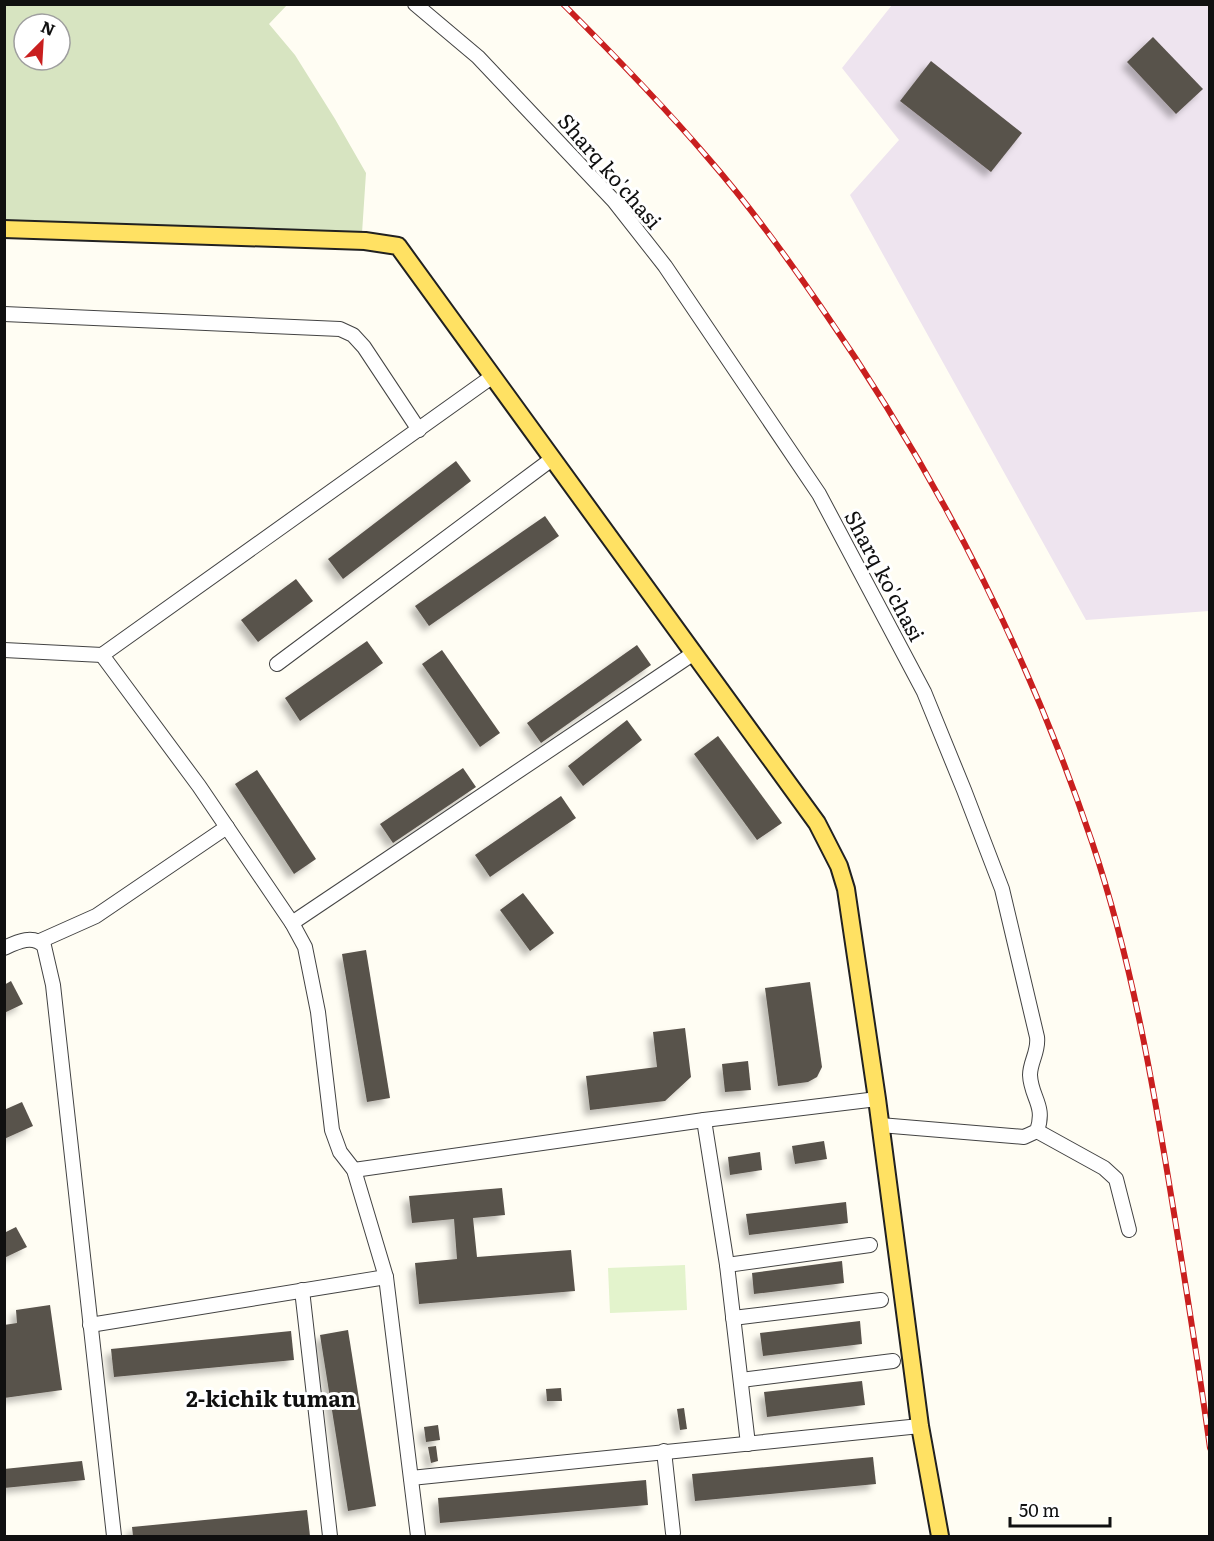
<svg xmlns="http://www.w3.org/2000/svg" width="1214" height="1541" font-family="Literata,serif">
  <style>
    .industrial { fill: #eee4ef }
    .cemetery { fill: #d7e4c1; fill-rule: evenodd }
    .pitch { fill: #e3f3cc }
    .building { fill: #59524b; filter: url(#shadow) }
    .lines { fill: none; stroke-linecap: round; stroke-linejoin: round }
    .minor-casing { stroke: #434343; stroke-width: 16 }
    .major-casing { stroke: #212121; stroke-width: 20 }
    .minor { stroke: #fff; stroke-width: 14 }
    .major { stroke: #ffe163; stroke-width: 16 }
    .rail-casing { stroke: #c91f1f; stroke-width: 6 }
    .rail { stroke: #fff; stroke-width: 4; stroke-dasharray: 11; stroke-linecap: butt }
    .labels { text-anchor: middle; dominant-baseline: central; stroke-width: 6; stroke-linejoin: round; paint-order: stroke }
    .street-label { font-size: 21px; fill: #101010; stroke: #fff }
    .neighbourhood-label { font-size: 22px; font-weight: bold; fill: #101010; stroke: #fff }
  </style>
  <defs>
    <filter id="shadow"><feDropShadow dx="-5.5" dy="5.5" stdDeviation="3" flood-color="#0004"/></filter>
  </defs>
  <rect width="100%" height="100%" fill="#fffdf3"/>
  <!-- industrial -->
  <path class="industrial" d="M892,5H1209V611L1086,620L850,195L899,140L842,68Z"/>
  <!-- cemetery -->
  <path class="cemetery" d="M5,5H287L269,24L295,55L335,119L366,173L362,233L5,223ZM24,24H60V60H24Z"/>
  <!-- pitch -->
  <path class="pitch" d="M685,1265L687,1310L610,1313L608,1268Z"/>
  <!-- building -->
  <g class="building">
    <path d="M1153,37L1203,89L1176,114L1127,62Z"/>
    <path d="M931,61L1022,133L991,172L900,101Z"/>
    <path d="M456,461L471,481L343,579L328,559Z"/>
    <path d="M545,516L559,536L429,626L415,606Z"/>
    <path d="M296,579L313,601L258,642L241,620Z"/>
    <path d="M367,641L383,663L300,721L285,698Z"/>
    <path d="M637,645L651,665L541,743L527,723Z"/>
    <path d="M442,650L500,733L480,747L422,664Z"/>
    <path d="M627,720L642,740L583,786L568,766Z"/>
    <path d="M718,736L782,823L757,840L694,754Z"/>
    <path d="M463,768L476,787L393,843L380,824Z"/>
    <path d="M257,770L316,859L294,874L235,784Z"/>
    <path d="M561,796L576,818L490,877L475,855Z"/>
    <path d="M523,893L554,933L530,951L500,910Z"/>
    <path d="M366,950L390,1098L367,1102L342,954Z"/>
    <path d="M11,981L23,1004L4,1013V985Z"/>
    <path d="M810,982L822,1067L817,1077L808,1082L778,1086L765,988Z"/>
    <path d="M685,1028L691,1077L665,1101L590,1110L586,1076L657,1067L653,1032Z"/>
    <path d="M748,1061L751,1090L725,1092L722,1064Z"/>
    <path d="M22,1102L33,1126L4,1139V1110Z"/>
    <path d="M824,1141L827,1159L795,1164L792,1146Z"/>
    <path d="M760,1152L762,1170L730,1175L728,1157Z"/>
    <path d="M502,1188L505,1215L473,1218L477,1257L571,1250L575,1291L419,1304L415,1263L457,1259L454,1219L412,1223L409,1196Z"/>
    <path d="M846,1202L848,1223L749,1235L746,1214Z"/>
    <path d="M16,1227L27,1247L4,1258V1233Z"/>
    <path d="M842,1261L844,1283L754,1294L752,1273Z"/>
    <path d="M50,1305L62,1390L4,1398V1325L17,1323L16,1310Z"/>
    <path d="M860,1321L862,1344L763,1356L760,1333Z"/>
    <path d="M348,1330L376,1506L348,1511L320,1335Z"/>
    <path d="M291,1331L294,1360L114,1377L111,1349Z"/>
    <path d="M862,1381L865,1405L767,1417L764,1392Z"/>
    <path d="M561,1388L562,1401H547L546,1389Z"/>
    <path d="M684,1408L687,1429L680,1430L677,1409Z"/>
    <path d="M438,1425L440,1440L426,1442L424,1427Z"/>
    <path d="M436,1446L438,1461L431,1463L428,1447Z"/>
    <path d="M873,1457L876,1484L695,1501L692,1474Z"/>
    <path d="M82,1461L85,1480L4,1488V1469Z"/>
    <path d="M646,1480L648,1505L440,1523L438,1498Z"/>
    <path d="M307,1510L310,1536H133L132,1527Z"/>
  </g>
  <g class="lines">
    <defs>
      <g id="minor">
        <path d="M415,4L478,57L614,201L665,266L819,494L924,692L964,790L1002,889L1037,1037C1039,1051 1030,1062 1030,1075C1031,1098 1046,1105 1037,1131L1024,1137L880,1125"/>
        <path d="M4,314L340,329L353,335L364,347L419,430"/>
        <path d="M4,650L102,655L493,376"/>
        <path d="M102,655L199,786L292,923L305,947L318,1012L332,1130L340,1152L354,1170L386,1277L418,1536"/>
        <path d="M277,664L552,459"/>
        <path d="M292,923L694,653"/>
        <path d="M40,941L96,916L227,827"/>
        <path d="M4,948C17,942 33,934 44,946L53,985L114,1536"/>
        <path d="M704,1120L727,1265L748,1444"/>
        <path d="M1037,1131L1104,1168L1116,1179L1129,1230"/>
        <path d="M354,1170L704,1120L877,1099"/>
        <path d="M727,1265L870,1245"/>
        <path d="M302,1290L330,1536"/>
        <path d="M733,1318L881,1300"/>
        <path d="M90,1325L386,1277"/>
        <path d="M741,1380L893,1361"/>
        <path d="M664,1451L673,1533"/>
        <path d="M411,1478L920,1426"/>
      </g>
      <path id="major" d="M4,229L365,241L398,246L817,823L839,866L846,889L877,1099L920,1426L940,1536"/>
    </defs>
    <!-- minor casing -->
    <use href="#minor" class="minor-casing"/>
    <!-- major casing -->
    <use href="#major" class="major-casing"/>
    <!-- minor -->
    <use href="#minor" class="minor"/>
    <!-- major -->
    <use href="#major" class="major"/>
    <defs>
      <path id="rail" d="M563,4C613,54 662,104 708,158C749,205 786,256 821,307C935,471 1028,652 1092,842C1132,961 1153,1084 1173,1207C1186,1287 1199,1368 1210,1448"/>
    </defs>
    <!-- rail casing -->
    <use href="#rail" class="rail-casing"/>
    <!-- rail -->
    <use href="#rail" class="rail"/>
  </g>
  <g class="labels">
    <!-- street labels -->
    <g class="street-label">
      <text transform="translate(611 170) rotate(49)">Sharq ko'chasi</text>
      <text transform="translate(886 575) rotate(62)">Sharq ko'chasi</text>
    </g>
    <!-- neighbourhood labels -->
    <g class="neighbourhood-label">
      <text x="271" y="1397">2-kichik tuman</text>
    </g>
  </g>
  <!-- border -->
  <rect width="1214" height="1541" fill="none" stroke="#101010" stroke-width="12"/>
  <!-- north arrow -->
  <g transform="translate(42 42) rotate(24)"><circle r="28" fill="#ffffff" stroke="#9f9f9f" stroke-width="1.5"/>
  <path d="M0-4.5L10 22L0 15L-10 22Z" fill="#c91f1f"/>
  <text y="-9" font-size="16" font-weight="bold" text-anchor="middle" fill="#101010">N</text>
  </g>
  <!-- scale -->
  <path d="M1010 1517v9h100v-9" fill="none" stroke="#101010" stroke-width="3"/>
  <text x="1019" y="1517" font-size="18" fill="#101010" stroke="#ffffff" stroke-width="4.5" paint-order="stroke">50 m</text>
</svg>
